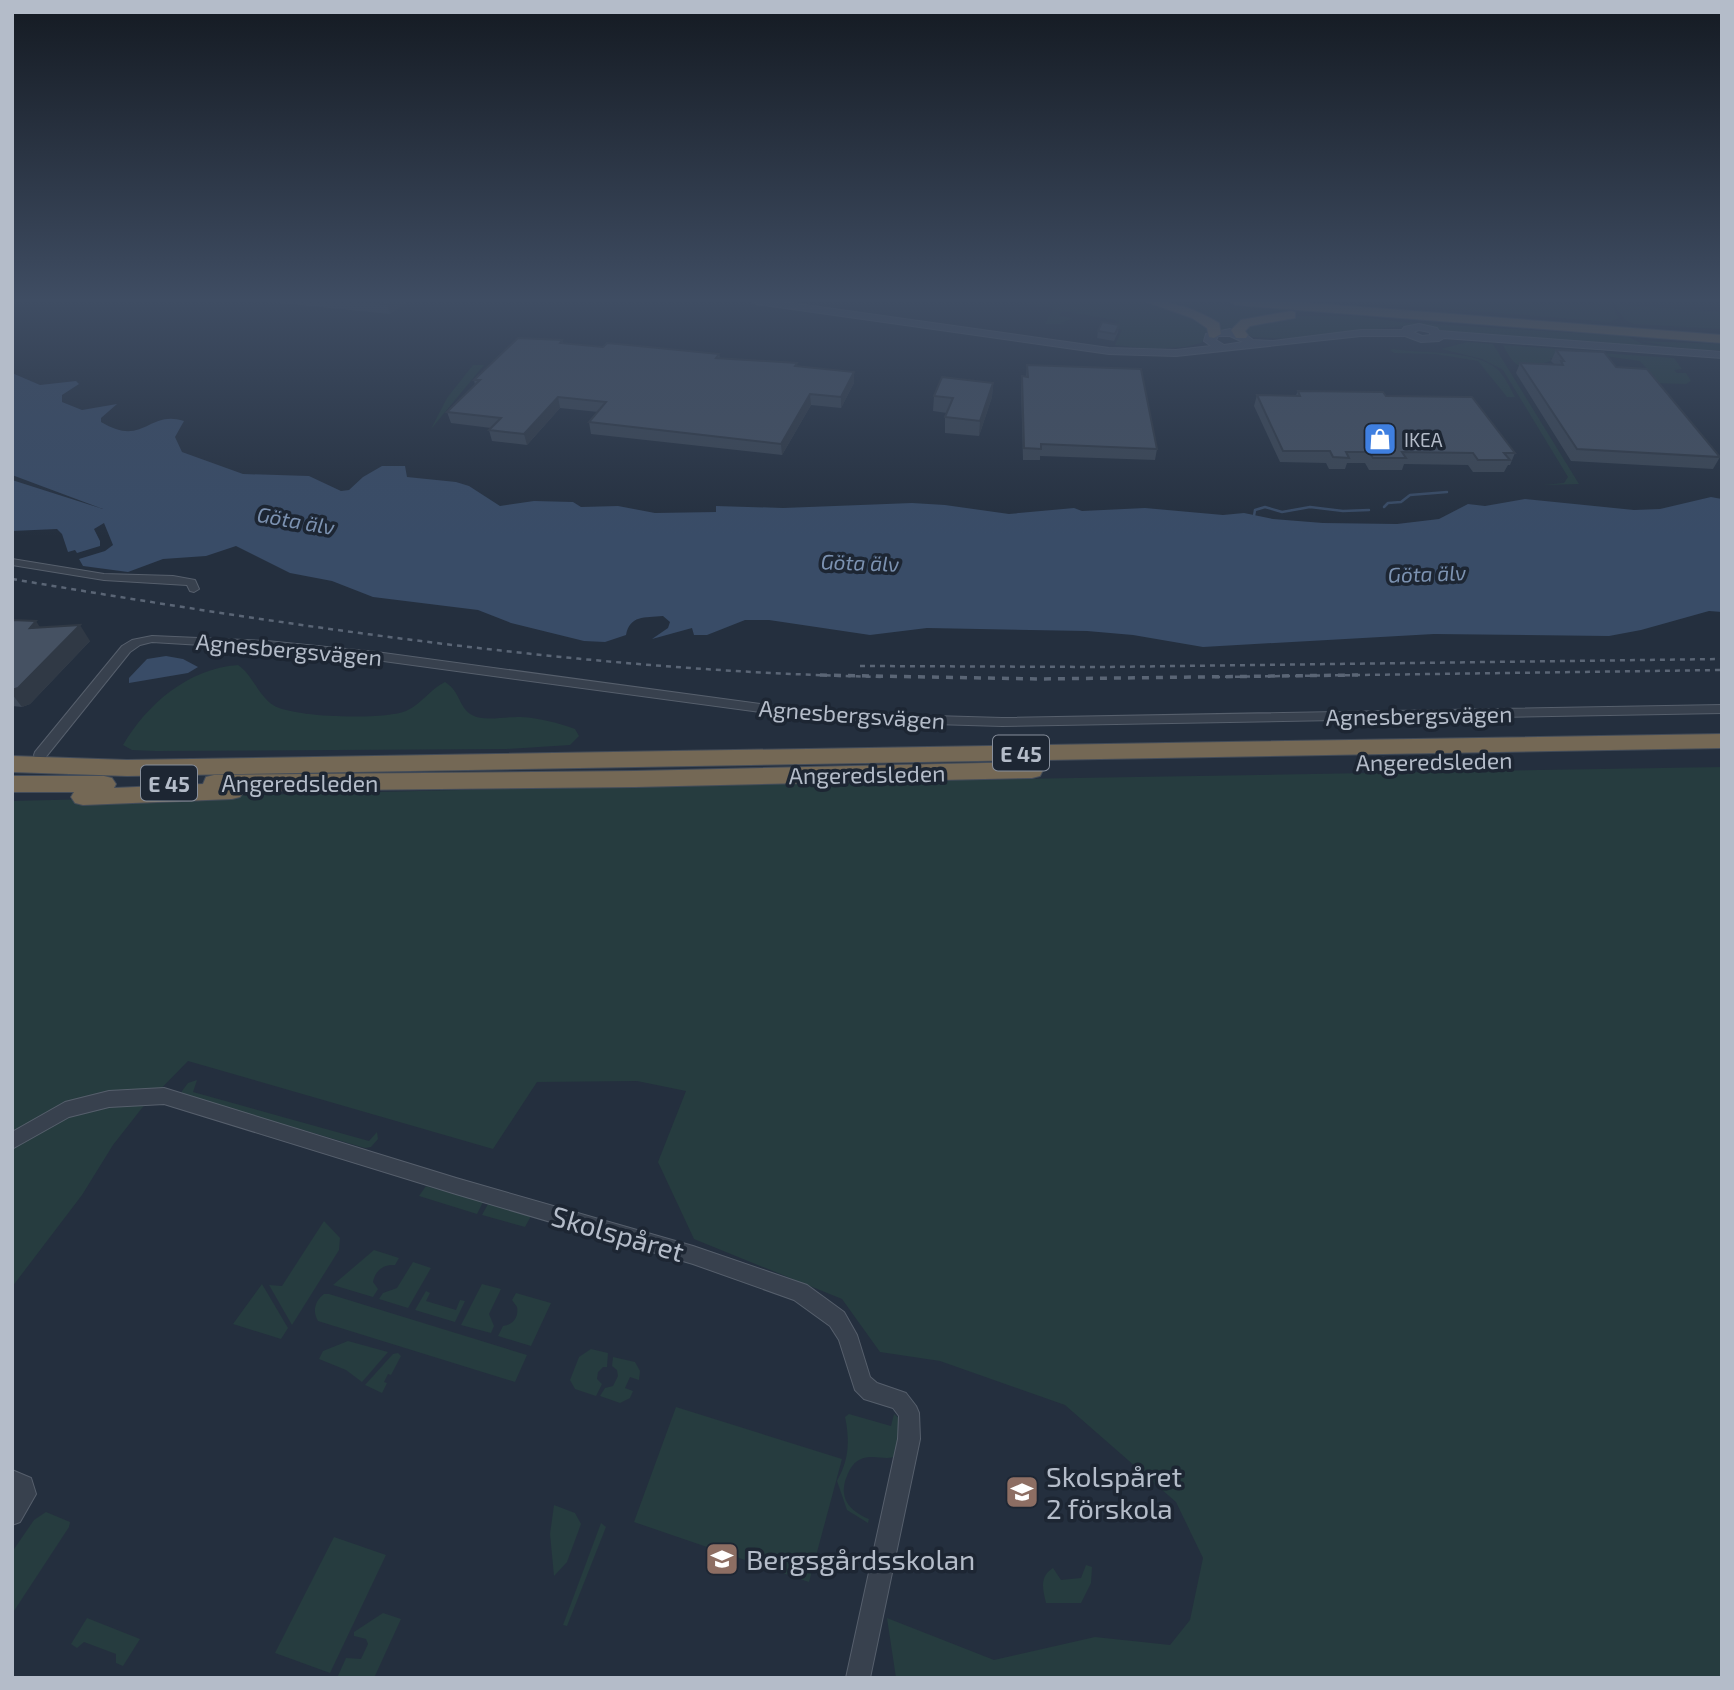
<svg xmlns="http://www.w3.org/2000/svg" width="1734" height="1690" font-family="'Exo 2',sans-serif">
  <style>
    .green { fill: #263c3f }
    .water { fill: #394c67 }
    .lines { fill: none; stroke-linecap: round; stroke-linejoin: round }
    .stream { stroke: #394c67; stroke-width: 2.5 }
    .street-casing { stroke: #565f6c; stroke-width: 2 }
    .secondary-casing { stroke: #565f6c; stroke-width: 2 }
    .highway-casing { stroke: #434c59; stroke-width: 2 }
    .street { fill: #38414e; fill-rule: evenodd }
    .secondary { fill: #465061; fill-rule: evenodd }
    .highway { fill: #746855; fill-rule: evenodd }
    .rail-far1 { stroke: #5a6575; stroke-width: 2.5; stroke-dasharray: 5 5; stroke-linecap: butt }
    .rail { stroke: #5a6575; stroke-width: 3.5; stroke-dasharray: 7 7; stroke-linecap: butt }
    .wall { fill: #3b4654 }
    .shaded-wall { fill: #303945 }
    .building { fill: #455162; stroke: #303945; stroke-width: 2 }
    .labels { text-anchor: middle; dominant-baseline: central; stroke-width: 7; stroke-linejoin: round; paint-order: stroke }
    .far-poi-label { font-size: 19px; fill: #b4bcc9; stroke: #1d2633; text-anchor: start }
    .far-water-label { font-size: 21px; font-style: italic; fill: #7c92b1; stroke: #1d2633 }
    .shield { fill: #1d2633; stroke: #878f9c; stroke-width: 2 }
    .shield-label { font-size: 21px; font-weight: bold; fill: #b4bcc9 }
    .street-label { font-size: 23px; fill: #b4bcc9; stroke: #1d2633 }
    .near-street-label { font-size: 28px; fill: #b4bcc9; stroke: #1d2633 }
    .near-poi-label { font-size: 28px; fill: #b4bcc9; stroke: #1d2633; text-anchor: start }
  </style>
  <rect width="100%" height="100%" fill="#242f3e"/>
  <!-- green -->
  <g class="green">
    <path d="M1023,301H1141L1169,308L1206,325L1209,332L1201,343L1185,347L1150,349L1115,345L1122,330L1098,322L1115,325L1120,321L1062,311L1060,316L1073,318L1061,323L1066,324H1045L1053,308L1031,305Z"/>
    <path d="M1161,301L1311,311C1288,316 1248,310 1230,330H1220Z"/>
    <path d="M1353,301H1531L1534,304L1597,305L1595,301H1609L1619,318L1610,322Z"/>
    <path d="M1612,301H1619L1623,305L1722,312V329L1634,324L1625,320Z"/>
    <path d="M1294,316H1356L1400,322L1626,336L1643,344L1670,346L1683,350L1454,333L1412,325L1290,339L1252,337L1247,335L1243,328Z"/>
    <path d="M1639,341L1722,344V350H1694Z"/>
    <path d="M1467,342L1493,344L1579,484L1543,485L1564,483L1568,477L1503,370L1482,359L1441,349Z"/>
    <path d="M1503,345L1560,349L1572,359L1550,358L1551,361L1544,363L1549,371C1523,369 1515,370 1503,345Z"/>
    <path d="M1393,349C1422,354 1474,349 1497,369C1504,375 1510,388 1515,397H1501H1507L1478,361L1435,354L1394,353L1390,350Z"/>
    <path d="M1571,351L1674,358L1682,369L1674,370L1677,373H1686L1691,381L1686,384L1652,383L1655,378L1640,361Z"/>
    <path d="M473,365H484L431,429L447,398Z"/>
    <path d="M238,665C252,674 258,695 273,705C293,718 385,720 406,711C422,704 430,689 445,682C461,692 458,707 472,715C484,722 507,716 521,717C540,718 558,723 575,729L579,736L570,745L507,749L156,751L132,750L123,745C148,703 188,669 238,665Z"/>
    <path d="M1722,767V1678H896L887,1618L994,1660L1095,1637L1170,1645L1190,1620L1203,1558L1176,1502L1065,1405L940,1361L880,1352L842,1299L694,1239L658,1162L686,1091L637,1081L537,1082L493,1149L188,1061L142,1108L113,1145L82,1195L12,1287V801L661,785Z"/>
    <path d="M197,1080L193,1092L369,1141L377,1132L378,1139L371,1147L365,1148L182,1095V1091L188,1083Z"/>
    <path d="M426,1186L483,1202L477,1214L419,1196Z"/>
    <path d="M488,1204L531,1216L525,1227L482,1215Z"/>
    <path d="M324,1221L340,1238L339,1250L292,1325L269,1285L282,1286Z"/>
    <path d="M374,1250L399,1258L395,1265C383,1264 375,1271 373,1282L378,1289L373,1297L333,1285Z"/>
    <path d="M413,1262L431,1268L408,1308L379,1299L383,1293L397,1288Z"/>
    <path d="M262,1284L288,1328L281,1339L233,1324Z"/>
    <path d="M482,1284L501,1289L489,1314L494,1326L491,1333L461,1325Z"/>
    <path d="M426,1291L430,1293L426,1301L456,1310L460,1300L465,1301L455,1322L415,1310Z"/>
    <path d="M516,1293L551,1303L531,1346L498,1336L503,1326C513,1325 519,1317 517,1307L512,1300Z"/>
    <path d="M329,1294L527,1355L515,1382L318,1321C312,1311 315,1301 324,1294Z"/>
    <path d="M348,1341L388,1352L362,1382L346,1370L319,1359L323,1351Z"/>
    <path d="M591,1349L608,1353L607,1367H603L598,1372L597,1379L602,1384L596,1396L575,1389L570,1380L579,1357Z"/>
    <path d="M398,1353L401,1356L391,1375L388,1374L384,1382L387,1383L382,1393L365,1385L393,1354Z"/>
    <path d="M613,1357L635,1362L640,1371L639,1380L630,1377L625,1388L633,1391L630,1398L620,1403L600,1396L605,1388L613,1386L618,1376L617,1370L612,1366Z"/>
    <path d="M676,1407L842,1459L809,1582L634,1522Z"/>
    <path d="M849,1414L891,1426L894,1414L900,1419L901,1442L894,1457C883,1460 872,1454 861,1459C854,1462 850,1468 847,1476C838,1497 849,1511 869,1519L868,1523L847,1510L837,1481C849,1460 850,1441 845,1417Z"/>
    <path d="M554,1505L575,1513L581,1524L567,1562L554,1576L550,1534Z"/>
    <path d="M46,1512L70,1522L69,1527L12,1614V1552L34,1520Z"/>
    <path d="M601,1523L606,1527L567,1626L563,1625Z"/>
    <path d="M334,1537L386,1555L330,1673L275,1653Z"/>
    <path d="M1086,1565L1092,1567L1091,1583L1081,1603H1046C1043,1589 1039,1577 1053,1568L1061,1580L1081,1578Z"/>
    <path d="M383,1613L401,1619L374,1678H337L346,1658L361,1659L368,1644L366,1639L354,1636V1632Z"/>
    <path d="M87,1618L140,1639L123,1666L116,1663V1654L84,1642L77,1648L71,1644Z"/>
  </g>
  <!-- water -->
  <g class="water">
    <path d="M12,373L40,385L76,381L79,384L62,395V402L82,410L117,404L101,418V422C144,448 148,409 184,421L175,437L182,452L243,474L309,476L341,491L349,490L363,477L382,466H405L407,477L456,482L469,486L500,506L534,501L573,502L581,507L618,506L655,513L716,512V506L783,508L912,503L945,505L1009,514L1074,508L1082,511L1145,508L1223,515L1244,513L1273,519L1323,523L1397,524L1439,519L1468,504L1485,506L1525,499L1634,510L1660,509L1711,497L1722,499V612L1709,611L1641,630L1609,636L1434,634L1203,647L1133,635L1087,631L927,628L870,635L769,620H745L707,635H694L692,628L652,639L668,628L670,622L663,616C644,618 630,615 626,635L605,642L584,641L511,623L478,610L373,597L332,581L290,573L236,546L206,556L163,559L128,572L83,566L79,559L105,551L113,545L104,523L94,529L100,541V546L77,553L75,550L68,552L62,534L57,529L12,531V480L103,509L12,475Z"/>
    <path d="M166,656L183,659L198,667L188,673L129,683V678L147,659Z"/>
  </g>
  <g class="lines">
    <!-- stream -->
    <g class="stream">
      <path d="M1384,507L1388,503L1401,502L1410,495L1447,492"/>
      <path d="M1254,516L1255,510L1265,507L1282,512L1310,507L1343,511L1369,510"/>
    </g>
    <defs>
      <g id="street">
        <path d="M12,559L104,574L173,576L195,580L199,589L194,592L190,591L187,585L104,580L12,565Z"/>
        <path d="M152,636L267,641L376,652L782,707L900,715L1002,718L1722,705V713L1002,726L900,723L782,715L376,660L267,649L152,642L140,645L130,652L45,758H35L34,755L35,752L122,646L132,640Z"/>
        <path d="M164,1088L456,1178L693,1246L807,1285L844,1312L857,1335L870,1377L877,1383L906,1393L916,1406L919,1413L920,1439L870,1678H846L898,1439L899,1416L893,1408L864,1399L855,1390L839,1340L830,1326L794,1300L693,1264L456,1194L164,1104L109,1107L69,1117L12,1149V1132L65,1102L109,1091Z"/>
        <path d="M12,1470L31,1478L36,1494L20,1522L12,1525Z"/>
      </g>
      <path id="secondary" d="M751,301H777L1109,348L1176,350L1211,346L1204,341L1206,334L1230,329L1244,333L1253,340L1273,341L1361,330H1402L1404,327L1419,324L1437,328L1439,331L1722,352V358L1444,338L1439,341L1421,342L1405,336H1361L1176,356L1109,354L756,304ZM1419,330L1429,332L1431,335L1422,336L1413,332ZM1230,336L1243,342L1224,345L1216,340L1218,336Z"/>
      <g id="highway">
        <path d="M1144,301C1171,300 1196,309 1219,323L1221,334L1214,338L1209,337L1207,328L1192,318Z"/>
        <path d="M1228,301H1284L1722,335V343L1235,305Z"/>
        <path d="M1290,311L1295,312V318L1250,326L1245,331L1248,335L1246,338H1236L1231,330L1241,320Z"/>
        <path d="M1722,734V748L127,776L12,772V756L127,760Z"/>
        <path d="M1032,762L1040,764L1043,770L1040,776L1032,778L635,787L244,791L240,797L232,799L83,805L75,803L71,797L74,792H12V776H104L112,778L116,784L114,788L203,784L206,777L214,775L635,771Z"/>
      </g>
    </defs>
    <!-- street casing -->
    <use href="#street" class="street-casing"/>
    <!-- secondary casing -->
    <use href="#secondary" class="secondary-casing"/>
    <!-- highway casing -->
    <use href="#highway" class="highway-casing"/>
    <!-- street -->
    <use href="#street" class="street"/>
    <!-- secondary -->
    <use href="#secondary" class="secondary"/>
    <!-- highway -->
    <use href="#highway" class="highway"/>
    <!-- rail-far1 -->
    <g class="rail-far1">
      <path d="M12,579C301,628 589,671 883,677"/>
      <path d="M860,666L1102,667L1722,659"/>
      <path d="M1215,677L1722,670"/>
    </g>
    <!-- rail -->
    <path class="rail" d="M820,675L1040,679L1358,675"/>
  </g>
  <!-- wall -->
  <g class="wall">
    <path d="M260,301H408L390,314Z"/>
    <path d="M1119,325L1118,332L1114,341L1097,338L1098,331Z"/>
    <path d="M562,340L563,343L603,347L719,354L720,359L797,363V366L854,372V383L841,408L811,405L782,455L591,434L589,422L598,412L560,408L527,445L492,441L489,430L491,428L451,423L447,412L475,385L474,380Z"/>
    <path d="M1556,350L1616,367L1720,457L1713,469L1571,461L1516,373L1520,363L1554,364L1551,361Z"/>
    <path d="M1027,365L1157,449L1155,460L1040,456V460H1023L1021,387L1022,376L1026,377Z"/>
    <path d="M993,383L992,397L979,436L945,433V417L947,413L933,411L934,396Z"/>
    <path d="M1298,391L1386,396L1515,453L1510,465H1508L1504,472H1473L1468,465L1404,464L1402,470H1369L1365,463H1347L1345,469H1329L1326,463L1280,462L1254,406L1257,395H1296Z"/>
    <path d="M12,620L90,641L30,704L22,707L12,706Z"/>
  </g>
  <!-- shaded-wall -->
  <g class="shaded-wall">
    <path d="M391,301H408L390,314L387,304Z"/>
    <path d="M854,372V383L841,408V397Z"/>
    <path d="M993,383L992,397L979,436L980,421Z"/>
    <path d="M810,394L811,405L782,455L781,444Z"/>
    <path d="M558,397L560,408L527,445L524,434Z"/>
    <path d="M36,621L47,638L30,628Z"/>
    <path d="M80,625L90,641L30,704L22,707L12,694V690Z"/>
  </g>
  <!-- building -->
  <g class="building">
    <path d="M358,301H391L387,304Z"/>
    <path d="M1102,322L1119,325L1115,334L1098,331Z"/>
    <path d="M518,338L562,340L560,343L603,347L607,343L618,344L719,354L716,358L797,363L795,366L854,372L841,397L810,394L781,444L589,422L606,402L558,397L524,434L489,430L501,418L447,412L480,380H474Z"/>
    <path d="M1556,350L1604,352L1616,367L1647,369L1720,457L1577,449L1520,363L1563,365L1561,361H1564Z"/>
    <path d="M1027,365L1141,369L1157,449L1041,444V449L1024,448L1022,376L1028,377Z"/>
    <path d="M942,377L993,383L980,421L945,417L953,398L934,396Z"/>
    <path d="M1298,391L1383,392L1386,396L1472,397L1515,453H1504L1510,460H1478L1473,453L1402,452L1406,458H1373L1369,452H1346L1349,458L1333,457L1330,451H1283L1257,395L1300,396Z"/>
    <path d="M12,620L36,621L30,628L80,625L18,688L12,690Z"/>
  </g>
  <!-- sky -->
  <linearGradient id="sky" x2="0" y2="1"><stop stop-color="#141a22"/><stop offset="0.56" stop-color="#3f4d63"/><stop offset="1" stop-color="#3f4d63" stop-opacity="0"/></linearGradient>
  <rect width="1734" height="537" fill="url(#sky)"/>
  <!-- icons -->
  <defs>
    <symbol id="shop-square" viewBox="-11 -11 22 22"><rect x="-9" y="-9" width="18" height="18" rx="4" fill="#3f7fe0" stroke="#1d2633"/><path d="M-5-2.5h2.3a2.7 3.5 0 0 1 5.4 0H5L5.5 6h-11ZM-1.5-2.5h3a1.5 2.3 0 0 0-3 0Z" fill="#fff"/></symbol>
    <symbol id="school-square" viewBox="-11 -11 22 22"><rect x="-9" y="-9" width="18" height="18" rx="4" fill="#8d6e63" stroke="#1d2633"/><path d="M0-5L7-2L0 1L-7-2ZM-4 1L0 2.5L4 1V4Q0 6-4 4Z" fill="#fff"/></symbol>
  </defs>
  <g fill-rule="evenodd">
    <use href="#shop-square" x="1361" y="420" width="38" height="38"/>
    <use href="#school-square" x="1003" y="1473" width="38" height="38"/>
    <use href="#school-square" x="703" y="1540" width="38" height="38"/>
  </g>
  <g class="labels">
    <!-- far-poi labels -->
    <g class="far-poi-label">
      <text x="1404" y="439">IKEA</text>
    </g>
    <!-- far-water labels -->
    <g class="far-water-label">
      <text transform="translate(296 520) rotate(10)">Göta älv</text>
      <text transform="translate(860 562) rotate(2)">Göta älv</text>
      <text transform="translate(1427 573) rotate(-2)">Göta älv</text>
    </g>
    <!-- shield labels -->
    <g class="shield">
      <rect x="993" y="735.5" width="56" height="35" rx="5"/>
      <rect x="141" y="765.5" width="56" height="35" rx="5"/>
    </g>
    <g class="shield-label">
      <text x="1021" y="753">E 45</text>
      <text x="169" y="783">E 45</text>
    </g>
    <!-- street labels -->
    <g class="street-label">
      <text transform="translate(289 649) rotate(5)">Agnesbergsvägen</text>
      <text transform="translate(852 714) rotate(4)">Agnesbergsvägen</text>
      <text transform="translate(1419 715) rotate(-1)">Agnesbergsvägen</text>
      <text transform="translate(1434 761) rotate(-1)">Angeredsleden</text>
      <text transform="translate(867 774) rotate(-1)">Angeredsleden</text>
      <text x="300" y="783">Angeredsleden</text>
    </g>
    <!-- near-street labels -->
    <g class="near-street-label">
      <text transform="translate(618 1233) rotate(16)">Skolspåret</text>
    </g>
    <!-- near-poi labels -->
    <g class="near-poi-label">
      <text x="1046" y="1476">Skolspåret<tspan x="1046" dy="32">2 förskola</tspan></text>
      <text x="746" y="1559">Bergsgårdsskolan</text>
    </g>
  </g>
  <!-- border -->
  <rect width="1734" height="1690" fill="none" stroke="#b4bcc9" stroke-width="28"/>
</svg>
